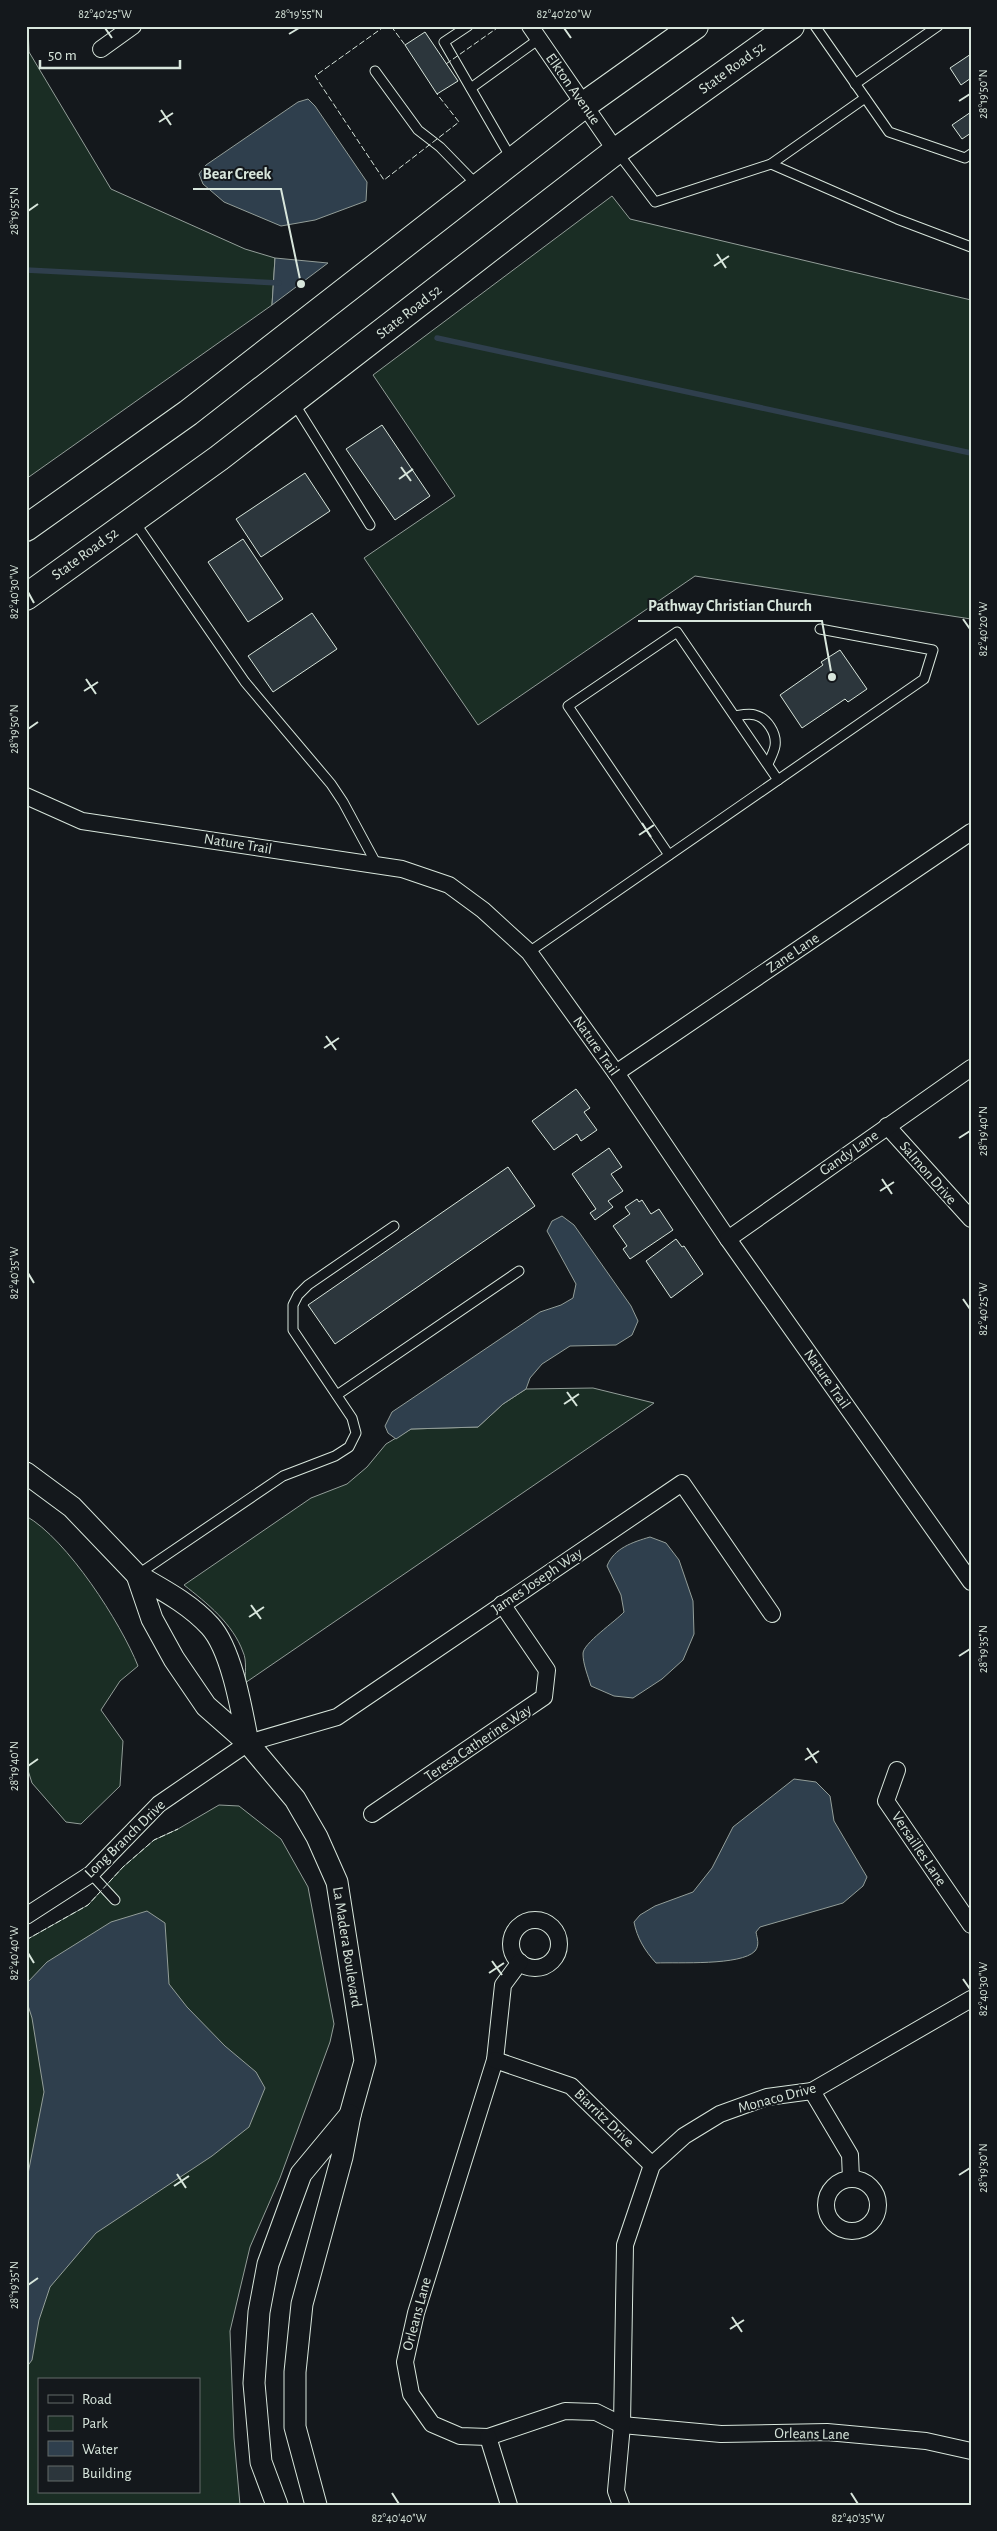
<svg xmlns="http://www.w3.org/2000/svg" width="997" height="2531" font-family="'Alegreya Sans',sans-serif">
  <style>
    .green { fill: #1a2d24; stroke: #939e99; fill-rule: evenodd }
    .water { fill: #2f3f4d; stroke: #939e99 }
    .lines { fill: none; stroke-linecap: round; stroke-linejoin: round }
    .stream { stroke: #2f3f4d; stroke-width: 5.5 }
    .building { fill: #2c363c; stroke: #d8e6dc }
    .service-casing { stroke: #d8e6dc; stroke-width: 11 }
    .minor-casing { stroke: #d8e6dc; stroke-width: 18 }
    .tertiary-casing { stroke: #d8e6dc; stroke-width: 23 }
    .primary-casing { stroke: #d8e6dc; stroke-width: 28 }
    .service { stroke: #14181c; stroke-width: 9 }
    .minor { stroke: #14181c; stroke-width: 16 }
    .tertiary { stroke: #14181c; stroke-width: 21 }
    .primary { stroke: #14181c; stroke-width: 26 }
    .fence { stroke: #d8e6dc; stroke-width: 1; stroke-dasharray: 6 2.5; stroke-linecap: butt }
    .ticks { fill: none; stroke: #d8e6dc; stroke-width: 2 }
    .labels { text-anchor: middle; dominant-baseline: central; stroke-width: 4; stroke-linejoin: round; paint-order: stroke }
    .street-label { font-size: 15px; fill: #d8e6dc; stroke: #14181c }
    .leader { fill: none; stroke: #d8e6dc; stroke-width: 2 }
    .callout-dot { fill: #d8e6dc; stroke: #14181c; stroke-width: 2 }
    .callout-label { font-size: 16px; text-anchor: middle; font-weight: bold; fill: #d8e6dc; stroke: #14181c; stroke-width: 4; stroke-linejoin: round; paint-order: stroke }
    .neatline { fill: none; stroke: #d8e6dc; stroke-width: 2 }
    .ticks-label { font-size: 12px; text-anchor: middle; fill: #d8e6dc }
  </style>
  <rect width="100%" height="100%" fill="#14181c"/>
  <!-- green -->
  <g class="green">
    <path d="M26,26H28L29,52L111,189L245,249L275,258L272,305L26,479Z"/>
    <path d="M612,196L630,219L971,300V619L695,576L478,725L364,558L455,496L373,375Z"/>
    <path d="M593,1388L654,1403L245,1683C245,1674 247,1660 243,1652C233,1624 207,1603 184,1585L311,1498L347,1484L367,1467L386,1444L411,1429L478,1427L503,1404L526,1389Z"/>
    <path d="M26,1516C67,1539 121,1623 138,1666L120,1681L101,1710L123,1741L120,1786L81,1824L66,1822L32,1783L26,1764Z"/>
    <path d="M219,1805L239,1806L281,1839L308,1887L334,2024L330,2042L280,2178L250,2247L230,2331L234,2438L240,2505H26V1940L88,1905L123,1867L154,1840L178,1829ZM39,2380H199V2492H39Z"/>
  </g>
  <!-- water -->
  <g class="water">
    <path d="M308,99L315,106L367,182L366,201L315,220L281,226L224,202L203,184L199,174L206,165L298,102Z"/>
    <path d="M275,258L328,263L272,305Z"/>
    <path d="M562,1216L574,1225L631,1306L638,1321L632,1335L616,1345L570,1346L542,1364L530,1378L526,1389L503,1404L478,1427L411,1429L396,1439L388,1433L385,1426L392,1412L540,1312L561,1305L573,1298L576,1284L547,1231L552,1221Z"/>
    <path d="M650,1537L666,1543L679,1560L693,1601L694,1634L683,1660L662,1679L633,1698L614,1696L591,1686C588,1676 583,1664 583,1654C582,1644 616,1621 624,1612L621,1595L607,1566C614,1548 633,1542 650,1537Z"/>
    <path d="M794,1779L816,1782L830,1796L834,1821L867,1877L863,1886L843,1903L760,1927L756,1932C757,1938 760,1945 755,1951C741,1966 678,1962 656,1963C645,1951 637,1938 634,1922L640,1915L655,1906L693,1892L712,1868L733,1827Z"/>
    <path d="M147,1911L165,1923L169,1984L187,2007L225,2046L256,2072L265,2088L249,2127L212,2156L96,2233L50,2287L39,2320L32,2360L26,2368V2184L44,2092L32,2018L26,1999V1984L47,1962L111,1922Z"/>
  </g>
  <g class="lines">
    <!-- stream -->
    <g class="stream">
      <path d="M26,270L279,283"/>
      <path d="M437,338L971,453"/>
    </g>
  </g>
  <!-- building -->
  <g class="building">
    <path d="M425,32L458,81L437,94L405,45Z"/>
    <path d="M971,54V78L961,85L950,68Z"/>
    <path d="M971,112V133L962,139L952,125Z"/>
    <path d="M382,425L430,496L395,520L346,449Z"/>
    <path d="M305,473L330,511L261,557L236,519Z"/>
    <path d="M243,539L283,599L248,622L208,562Z"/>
    <path d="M312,613L337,649L273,692L248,656Z"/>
    <path d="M840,650L867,689L848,702L845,699L802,728L780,695L823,665L821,662Z"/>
    <path d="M576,1089L590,1108L584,1112L597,1130L581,1141L577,1134L554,1150L532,1121Z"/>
    <path d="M609,1148L622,1167L611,1174L623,1191L608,1201L613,1207L595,1220L590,1213L596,1209L572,1174Z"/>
    <path d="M508,1167L535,1206L335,1344L308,1305Z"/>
    <path d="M637,1199L639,1202L642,1200L651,1214L659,1209L673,1230L630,1259L623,1249L627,1246L613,1226L630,1214L625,1207Z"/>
    <path d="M676,1239L682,1247L684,1246L703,1274L671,1298L646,1261Z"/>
  </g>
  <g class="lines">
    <defs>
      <g id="service">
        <path d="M468,26L444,42L511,158"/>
        <path d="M815,26L889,132L965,158L971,154"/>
        <path d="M375,71L418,130L440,147L477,185"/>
        <path d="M855,84L938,26"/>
        <path d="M471,88L539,39"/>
        <path d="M618,153L655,202L771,164L865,98"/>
        <path d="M771,164L897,219L971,247"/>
        <path d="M294,403L370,525"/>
        <path d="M134,521L245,682L331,784L343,802L377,865"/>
        <path d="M735,716C741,715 749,713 755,715C767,718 777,733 775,746C774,752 770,759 768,764"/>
        <path d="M669,855L568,706L677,632L778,780"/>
        <path d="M529,952L924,679L933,650L820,629"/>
        <path d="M337,1395L519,1271"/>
        <path d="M137,1575L283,1476L335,1456L349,1447L356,1433L352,1418L293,1330V1305L298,1295L308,1285L394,1226"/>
        <path d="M91,1874L115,1900"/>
      </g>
      <g id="minor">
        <path d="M530,26L616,151"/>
        <path d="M101,49L133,26"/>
        <path d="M26,796L82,821L402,869L449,885L483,910L529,952L616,1073L728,1239L971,1582"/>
        <path d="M616,1073L971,832"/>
        <path d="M887,1126L971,1219"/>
        <path d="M728,1239L971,1068"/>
        <path d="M897,1770L886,1801L971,1925"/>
        <path d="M372,1814L544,1697L547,1670L502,1604"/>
        <path d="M26,1916L91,1874L159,1804L248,1743L337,1717L682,1483L772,1614"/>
        <circle cx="535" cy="1944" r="24"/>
        <path d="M520,1962L503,1985L495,2060L416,2313L405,2362L411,2394L432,2424L460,2436L488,2437L565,2411L596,2412L622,2425L721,2434L827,2432L926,2441L971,2451"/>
        <path d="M495,2060L571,2086L652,2165"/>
        <path d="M812,2091L850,2155L851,2179"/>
        <circle cx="852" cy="2205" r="26"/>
        <path d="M488,2437L509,2505"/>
        <path d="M621,2505L616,2491L622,2425L625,2245L652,2165L684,2136L720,2114L767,2097L812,2091L971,1999"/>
      </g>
      <g id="tertiary">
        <path d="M26,1473L72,1507L137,1575"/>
        <path d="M248,1743C242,1712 232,1650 210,1626C190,1604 163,1590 137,1575L152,1619L174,1659L206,1706L248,1743L295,1799L317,1837L337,1882L365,2061L350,2115"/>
        <path d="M277,2505L261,2462L254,2383L259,2312L268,2264L301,2174L350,2115L342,2157L302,2304L295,2372V2427L316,2505"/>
      </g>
      <g id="primary">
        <path d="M26,528L188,413L584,105L695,26"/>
        <path d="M26,597L219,458L616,151L791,26"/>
      </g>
    </defs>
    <!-- service casing -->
    <use href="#service" class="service-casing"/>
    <!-- minor casing -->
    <use href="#minor" class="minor-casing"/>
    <!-- tertiary casing -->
    <use href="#tertiary" class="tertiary-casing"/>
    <!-- primary casing -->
    <use href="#primary" class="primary-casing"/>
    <!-- service -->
    <use href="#service" class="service"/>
    <!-- minor -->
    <use href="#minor" class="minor"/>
    <!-- tertiary -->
    <use href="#tertiary" class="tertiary"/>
    <!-- primary -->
    <use href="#primary" class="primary"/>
    <!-- fence -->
    <g class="fence">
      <path d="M385,26L315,76L384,180L459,122L437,94"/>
      <path d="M391,26L405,45"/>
      <path d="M446,64L500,26"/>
      <path d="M26,1940L88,1905L123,1867L154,1840L178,1829"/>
    </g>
  </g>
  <!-- ticks -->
  <path class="ticks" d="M105,28L112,38M564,28L571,38M289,34L299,28M959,101L970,94M161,110L171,125M159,122L173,113M28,211L38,204M717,254L726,268M714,266L729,256M401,467L411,481M399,479L413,469M28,592L34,603M963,619L970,629M86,679L96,694M84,691L98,682M28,729L38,722M642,823L651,837M639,835L654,825M326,1036L336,1050M324,1048L339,1038M959,1138L970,1131M882,1179L892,1194M880,1191L894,1182M28,1273L34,1283M963,1299L970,1309M567,1392L577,1406M564,1404L579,1394M251,1605L261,1619M249,1617L264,1607M959,1656L970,1649M807,1748L817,1763M805,1760L819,1751M28,1766L38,1759M28,1953L34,1963M492,1961L502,1975M489,1973L504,1963M963,1979L970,1989M177,2174L186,2188M959,2175L970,2168M174,2186L189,2176M28,2285L38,2278M732,2317L742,2332M730,2329L744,2320M392,2493L399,2504M851,2493L858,2504"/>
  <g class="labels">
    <!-- street labels -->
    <g class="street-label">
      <text transform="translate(732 68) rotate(-36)">State Road 52</text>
      <text transform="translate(573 89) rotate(55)">Elkton Avenue</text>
      <text transform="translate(409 312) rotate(-38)">State Road 52</text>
      <text transform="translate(85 554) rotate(-36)">State Road 52</text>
      <text transform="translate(238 844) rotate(9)">Nature Trail</text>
      <text transform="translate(793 953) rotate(-34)">Zane Lane</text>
      <text transform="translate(596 1046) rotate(55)">Nature Trail</text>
      <text transform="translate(849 1153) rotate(-35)">Gandy Lane</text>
      <text transform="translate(928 1173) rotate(49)">Salmon Drive</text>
      <text transform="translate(827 1379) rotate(55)">Nature Trail</text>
      <text transform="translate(537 1581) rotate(-34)">James Joseph Way</text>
      <text transform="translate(478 1743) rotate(-34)">Teresa Catherine Way</text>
      <text transform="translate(125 1839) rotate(-44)">Long Branch Drive</text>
      <text transform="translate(919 1849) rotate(56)">Versailles Lane</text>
      <text transform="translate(347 1947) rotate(81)">La Madera Boulevard</text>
      <text transform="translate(777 2098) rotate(-15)">Monaco Drive</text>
      <text transform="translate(604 2118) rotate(44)">Biarritz Drive</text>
      <text transform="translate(417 2314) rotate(-75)">Orleans Lane</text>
      <text transform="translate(812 2434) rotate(1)">Orleans Lane</text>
    </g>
  </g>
  <!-- callouts -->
  <path class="leader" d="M301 284L281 189H193M832 677L822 621H638"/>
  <g class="callout-dot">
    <circle cx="301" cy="284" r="5"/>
    <circle cx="832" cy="677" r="5"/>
  </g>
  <g class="callout-label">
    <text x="237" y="179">Bear Creek</text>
    <text x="730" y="611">Pathway Christian Church</text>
  </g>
  <!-- border -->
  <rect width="997" height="2531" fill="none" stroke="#14181c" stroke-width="55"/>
  <!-- legend -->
  <rect x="38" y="2378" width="162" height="115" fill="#14181c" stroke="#626a69"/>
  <rect x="48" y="2395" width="25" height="8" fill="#14181c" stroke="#626a69"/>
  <text x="82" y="2404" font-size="15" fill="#d8e6dc">Road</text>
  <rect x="48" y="2416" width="25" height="15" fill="#1a2d24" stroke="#626a69"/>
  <text x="82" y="2428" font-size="15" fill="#d8e6dc">Park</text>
  <rect x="48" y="2441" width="25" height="15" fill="#2f3f4d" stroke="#626a69"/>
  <text x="82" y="2454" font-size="15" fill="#d8e6dc">Water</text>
  <rect x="48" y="2466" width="25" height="15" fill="#2c363c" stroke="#626a69"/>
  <text x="82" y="2478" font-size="15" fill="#d8e6dc">Building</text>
  <!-- scale -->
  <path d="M40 60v8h140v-8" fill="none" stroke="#d8e6dc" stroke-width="2.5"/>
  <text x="48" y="60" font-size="15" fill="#d8e6dc" stroke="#14181c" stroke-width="4" paint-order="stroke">50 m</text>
  <rect x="28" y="28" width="942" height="2476" class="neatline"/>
  <g class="ticks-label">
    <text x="105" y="18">82°40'25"W</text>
    <text x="299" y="18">28°19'55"N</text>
    <text x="564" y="18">82°40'20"W</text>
    <text transform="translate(983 94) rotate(-90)" y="4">28°19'50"N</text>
    <text transform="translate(14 211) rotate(-90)" y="4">28°19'55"N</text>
    <text transform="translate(14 592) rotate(-90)" y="4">82°40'30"W</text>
    <text transform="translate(983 629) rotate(-90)" y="4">82°40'20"W</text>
    <text transform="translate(14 729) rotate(-90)" y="4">28°19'50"N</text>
    <text transform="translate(983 1131) rotate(-90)" y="4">28°19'40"N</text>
    <text transform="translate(14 1273) rotate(-90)" y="4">82°40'35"W</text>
    <text transform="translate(983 1309) rotate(-90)" y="4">82°40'25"W</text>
    <text transform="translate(983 1649) rotate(-90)" y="4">28°19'35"N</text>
    <text transform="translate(14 1766) rotate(-90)" y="4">28°19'40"N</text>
    <text transform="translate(14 1953) rotate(-90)" y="4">82°40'40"W</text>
    <text transform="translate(983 1989) rotate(-90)" y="4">82°40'30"W</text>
    <text transform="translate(983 2168) rotate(-90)" y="4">28°19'30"N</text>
    <text transform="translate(14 2285) rotate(-90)" y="4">28°19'35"N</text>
    <text x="399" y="2522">82°40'40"W</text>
    <text x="858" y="2522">82°40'35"W</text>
  </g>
</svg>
